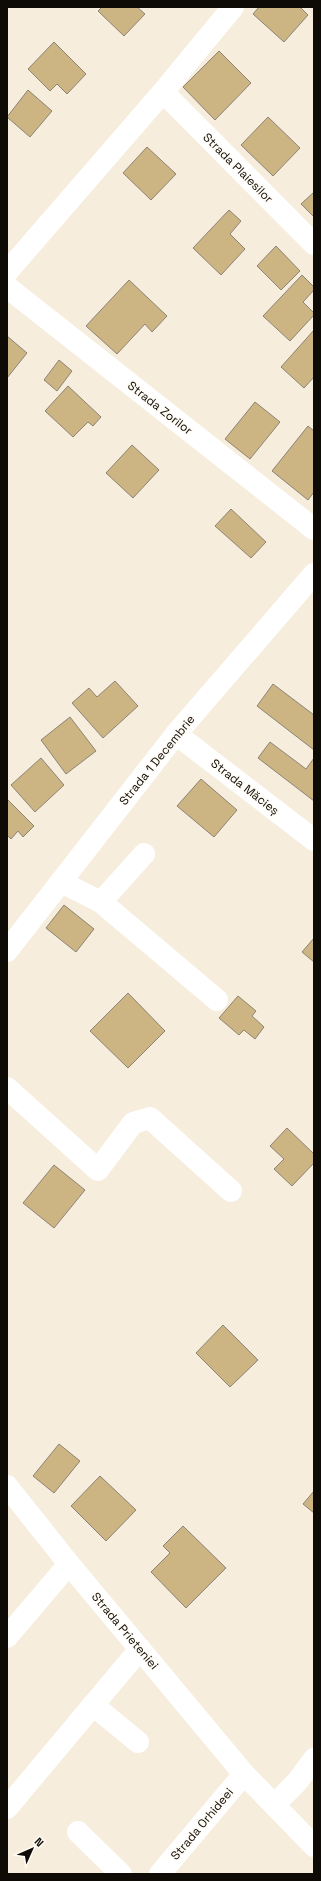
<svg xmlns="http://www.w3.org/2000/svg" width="321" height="1881" font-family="'Space Grotesk',sans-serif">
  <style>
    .building { fill: #cdb483; stroke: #8c8476 }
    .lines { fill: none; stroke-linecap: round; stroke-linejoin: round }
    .minor { stroke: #fff; stroke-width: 22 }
    .labels { text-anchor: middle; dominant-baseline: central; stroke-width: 3; stroke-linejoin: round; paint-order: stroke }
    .street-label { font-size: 12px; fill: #0e0b06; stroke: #fffbf5 }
  </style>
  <rect width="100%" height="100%" fill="#f6eddd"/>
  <!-- building -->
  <g class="building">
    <path d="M102,7H137L145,14L124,36L98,11Z"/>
    <path d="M259,7H300L308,15L284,42L253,14Z"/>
    <path d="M54,42L86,74L67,94L57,84L50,91L28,69Z"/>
    <path d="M219,51L251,83L215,120L183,87Z"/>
    <path d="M28,90L52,111L30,137L7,117Z"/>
    <path d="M268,117L300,148L273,176L241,145Z"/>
    <path d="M147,147L176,174L151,200L123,173Z"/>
    <path d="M314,192V217L301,204Z"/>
    <path d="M229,210L241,221L230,234L245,249L221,275L193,248Z"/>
    <path d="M276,246L300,271L281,290L257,266Z"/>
    <path d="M302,275L314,287V290L303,302L314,313V315L290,341L263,316Z"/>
    <path d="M129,280L167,316L152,332L145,324L117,354L86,326Z"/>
    <path d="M314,330V377L304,388L281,367Z"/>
    <path d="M7,336L27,353L7,378Z"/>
    <path d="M59,360L72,371L57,391L44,380Z"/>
    <path d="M68,386L101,417L93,426L88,422L73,437L45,411Z"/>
    <path d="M255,402L280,422L250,459L225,439Z"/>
    <path d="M308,426L314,431V492L308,500L272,471Z"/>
    <path d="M132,445L159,470L133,498L106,473Z"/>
    <path d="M231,509L266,542L251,558L215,526Z"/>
    <path d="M115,681L138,706L103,738L72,703L89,688L97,697Z"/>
    <path d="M273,684L314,715V750L257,706Z"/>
    <path d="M70,717L96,751L66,774L41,740Z"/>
    <path d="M270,742L306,769L314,758V801L258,758Z"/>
    <path d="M41,758L64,785L35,812L11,785Z"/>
    <path d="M201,779L237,810L214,837L177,806Z"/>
    <path d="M7,799L34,826L23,837L18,831L11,839L7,835Z"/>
    <path d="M64,905L94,929L76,952L46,928Z"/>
    <path d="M314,938V962L302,952Z"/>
    <path d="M128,993L165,1031L128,1068L90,1031Z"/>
    <path d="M238,996L256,1011L252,1016L264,1027L255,1039L244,1030L239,1035L219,1018Z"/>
    <path d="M287,1128L314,1154V1163L292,1186L274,1169L284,1159L270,1146Z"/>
    <path d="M54,1165L85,1190L54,1228L23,1203Z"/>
    <path d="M223,1325L258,1360L230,1387L196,1353Z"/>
    <path d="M59,1444L80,1461L54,1493L33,1476Z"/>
    <path d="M100,1476L136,1510L106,1541L71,1506Z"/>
    <path d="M314,1491V1513L303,1504Z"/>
    <path d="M183,1526L226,1568L186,1608L151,1572L170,1553L163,1546Z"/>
  </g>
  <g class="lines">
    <!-- minor -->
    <g class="minor">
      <path d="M163,92L314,244"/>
      <path d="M7,272L163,92L233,7"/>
      <path d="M7,287L314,529"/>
      <path d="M176,734L314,840"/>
      <path d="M61,882L101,902L217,1000"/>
      <path d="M101,902L144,854"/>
      <path d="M7,951L176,734L314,574"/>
      <path d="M7,1088L98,1170L133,1123L150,1118L231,1191"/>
      <path d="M7,1486L69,1564L244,1774L314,1846"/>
      <path d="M7,1637L69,1564"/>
      <path d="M93,1705L138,1742"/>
      <path d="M275,1804L297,1782L314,1759"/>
      <path d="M7,1808L140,1649"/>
      <path d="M78,1832L121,1874"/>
      <path d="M160,1874L244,1774"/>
    </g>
  </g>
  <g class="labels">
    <!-- street labels -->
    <g class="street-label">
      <text transform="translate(238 168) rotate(45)">Strada Plaiesilor</text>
      <text transform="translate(160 408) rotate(38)">Strada Zorilor</text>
      <text transform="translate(157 760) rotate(-51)">Strada 1 Decembrie</text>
      <text transform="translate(245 787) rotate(38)">Strada Măcieș</text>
      <text transform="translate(125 1631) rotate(50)">Strada Prieteniei</text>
      <text transform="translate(202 1824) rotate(-50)">Strada Orhideei</text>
    </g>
  </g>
  <!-- border -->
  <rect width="321" height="1881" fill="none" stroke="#0e0b06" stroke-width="16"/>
  <!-- north arrow -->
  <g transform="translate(32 1849) rotate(45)" stroke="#fffbf5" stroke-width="3" paint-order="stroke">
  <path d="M0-3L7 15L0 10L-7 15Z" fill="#0e0b06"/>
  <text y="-6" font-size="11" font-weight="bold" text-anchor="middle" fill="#0e0b06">N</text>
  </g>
</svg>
